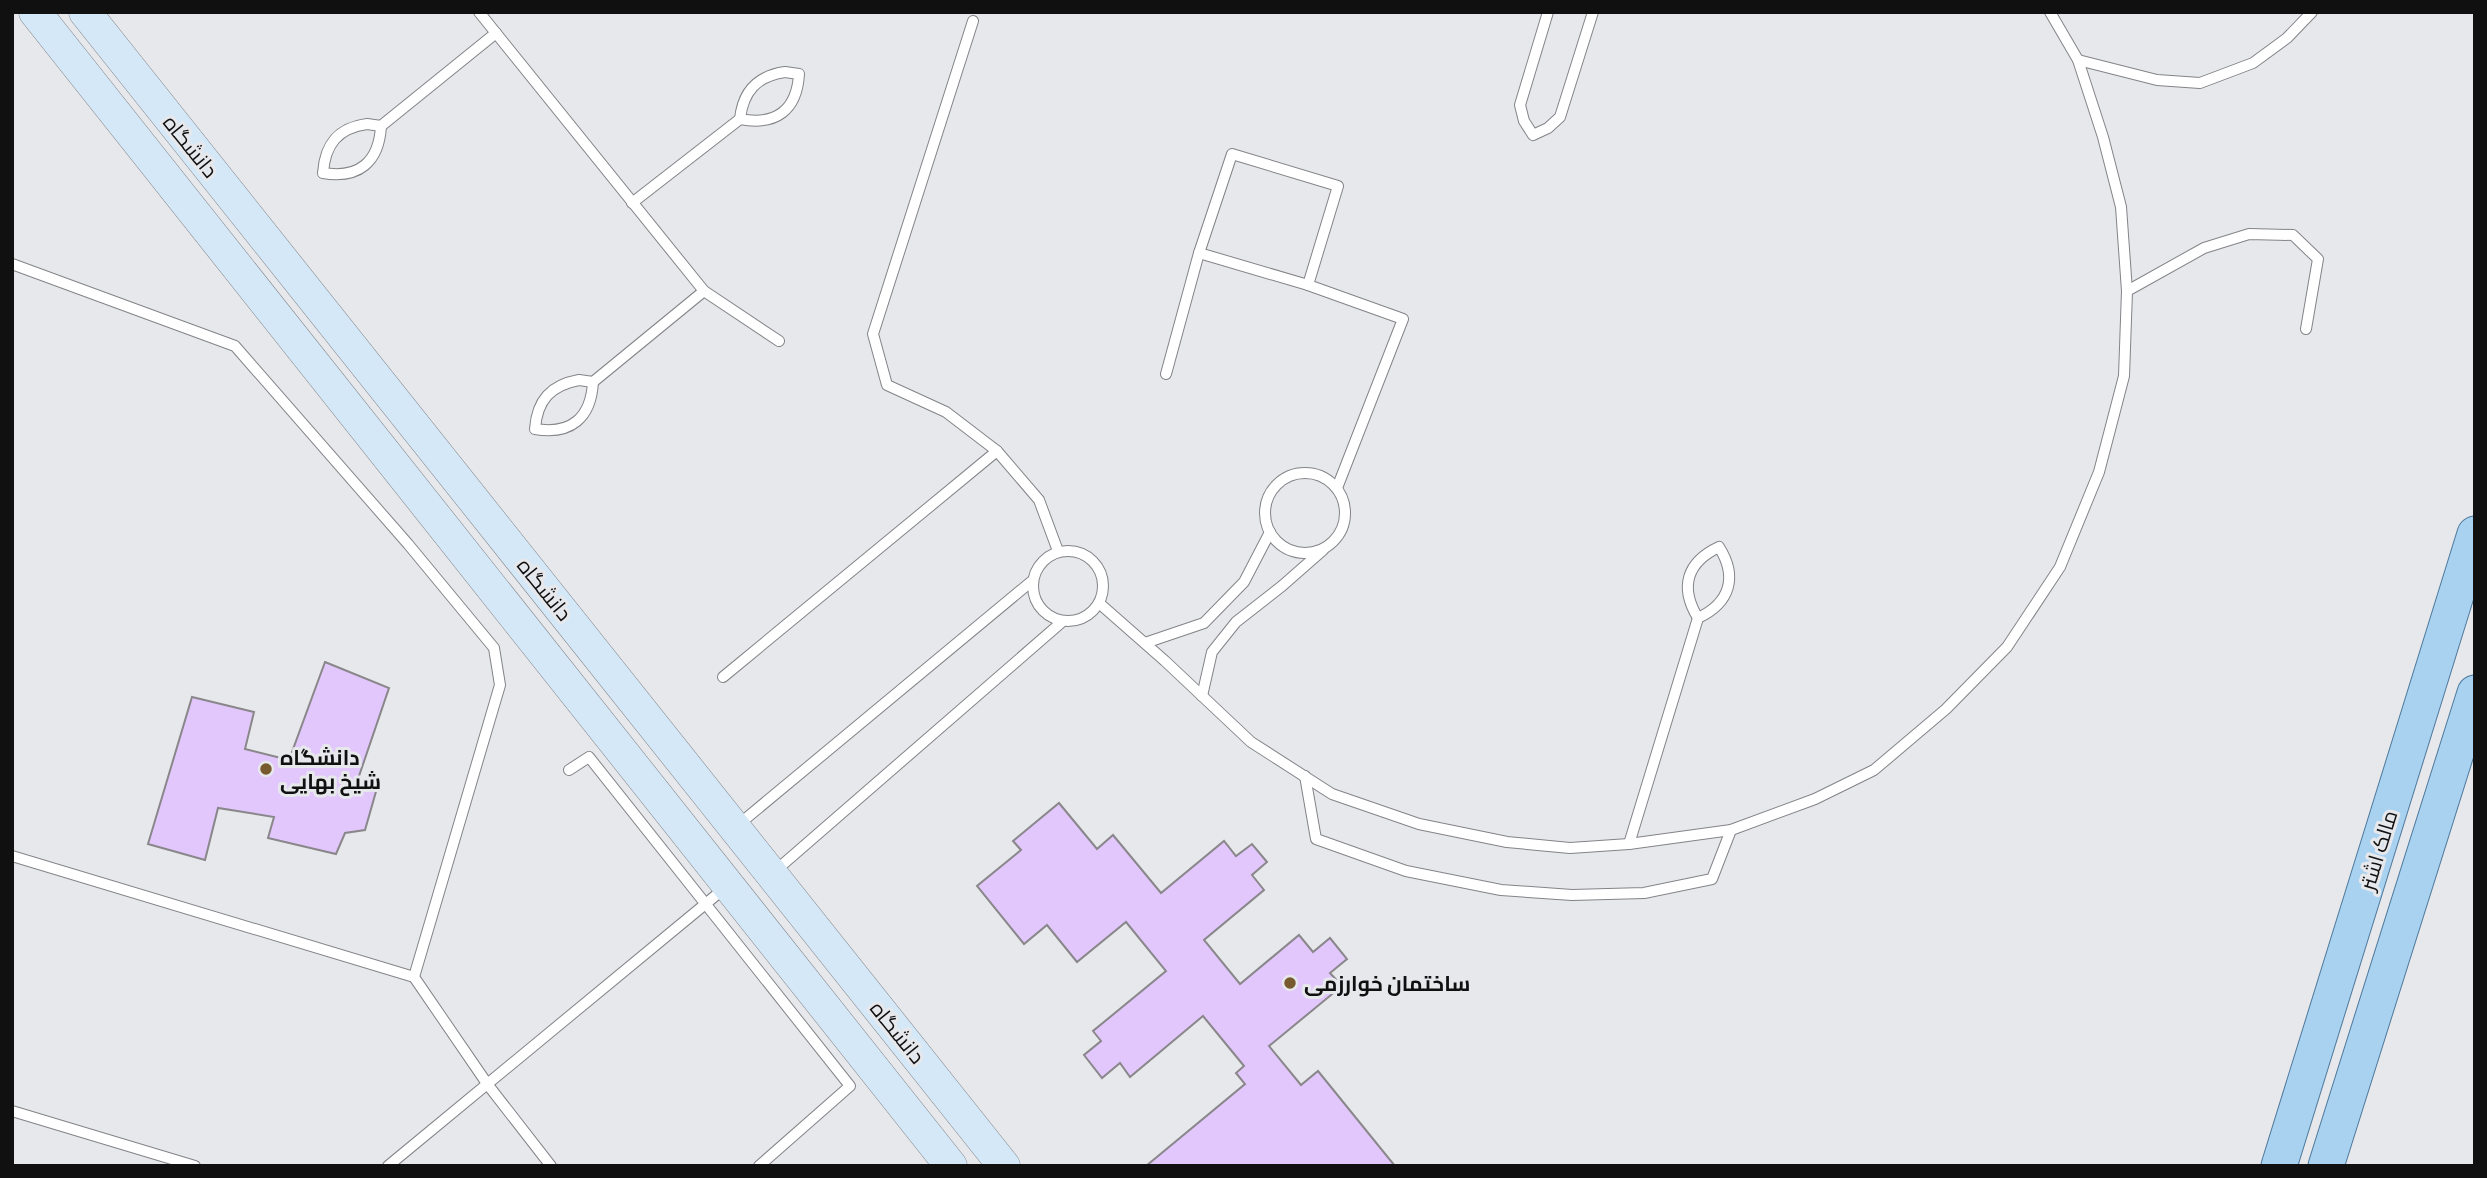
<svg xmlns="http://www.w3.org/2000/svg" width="2487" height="1178" font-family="Manrope,Cairo,sans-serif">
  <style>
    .building { fill: #e2c7fd; stroke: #89878a; stroke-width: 2 }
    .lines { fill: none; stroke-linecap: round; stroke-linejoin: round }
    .service-casing { stroke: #838488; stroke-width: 12 }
    .secondary-casing { stroke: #838488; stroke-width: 33 }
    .primary-casing { stroke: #4e799b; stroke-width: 37 }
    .service { stroke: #fff; stroke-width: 10 }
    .secondary { stroke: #d4e8f8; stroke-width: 32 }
    .primary { stroke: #a9d1f0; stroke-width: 35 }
    .poi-dot { fill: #775a2e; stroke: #e7e8ec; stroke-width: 2.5 }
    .labels { text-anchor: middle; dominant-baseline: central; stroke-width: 6; stroke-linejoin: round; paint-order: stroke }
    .street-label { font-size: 21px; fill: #101011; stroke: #e7e8ec }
    .poi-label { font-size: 21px; font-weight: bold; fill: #101011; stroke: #e7e8ec; text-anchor: start }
  </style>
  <rect width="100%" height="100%" fill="#e7e8ec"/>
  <!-- building -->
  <g class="building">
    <path d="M325,662L389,688L358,779L377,788L365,830L345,833L336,854L268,838L274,817L218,808L205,860L148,844L192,697L254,712L245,749L289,760Z"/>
    <path d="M1059,803L1097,849L1113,835L1161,893L1224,841L1236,856L1252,844L1267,862L1252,875L1264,890L1204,940L1240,984L1299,935L1313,952L1330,938L1347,959L1330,973L1342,986L1269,1046L1301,1085L1318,1071L1395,1166H1146L1245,1084L1236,1073L1244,1066L1203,1016L1130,1077L1120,1063L1102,1078L1084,1055L1101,1041L1093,1031L1166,971L1126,922L1077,962L1047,925L1024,944L977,886L1021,850L1013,841Z"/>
  </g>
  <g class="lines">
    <defs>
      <g id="service">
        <path d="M479,12L704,291L779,341"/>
        <path d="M1548,12L1520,105L1524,121L1533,135L1548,128L1560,117L1593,12"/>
        <path d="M973,21L873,334L887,385L946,412L997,451L1039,500L1058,551"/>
        <path d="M2078,60L2157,80L2200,83L2253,63L2287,38L2312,12"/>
        <path d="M785,72L799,74C797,110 776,126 740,119C743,91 757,76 785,72Z"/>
        <path d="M367,124L381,126C379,162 359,179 323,173C325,144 338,128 367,124Z"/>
        <path d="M381,126L496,33"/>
        <path d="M632,203L740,119"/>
        <path d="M1199,253L1308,285"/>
        <path d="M12,264L235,346L408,544L494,648L500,685L414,977L488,1085L551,1166"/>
        <path d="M2127,291L2204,248L2249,234L2293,235L2318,259L2306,329"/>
        <path d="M1166,374L1199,253L1232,154L1338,186L1308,285L1403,319L1337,488"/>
        <path d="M579,380L593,382C591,418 571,435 535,429C537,400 551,385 579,380Z"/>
        <path d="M593,382L704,291"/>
        <circle cx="1305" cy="513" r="40"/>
        <path d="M1719,547C1738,577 1730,603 1698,618C1679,587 1687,562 1719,547Z"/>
        <circle cx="1068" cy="586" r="35"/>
        <path d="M1099,603L1165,661L1251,742L1332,794L1419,824L1507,842L1570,848L1629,844L1731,830L1815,799L1874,770L1946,709L2007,647L2060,567L2099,472L2124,376L2127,291L2121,207L2103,137L2078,60L2050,12"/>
        <path d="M1145,643L1204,623L1244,582L1270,532"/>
        <path d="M723,677L997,451"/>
        <path d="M1202,696L1212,652L1236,622L1282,586L1323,550"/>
        <path d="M569,770L589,757L850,1086L759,1166"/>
        <path d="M1305,776L1316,839L1406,871L1501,890L1572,895L1644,893L1712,879L1731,830"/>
        <path d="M738,825L1032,581"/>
        <path d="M1629,844L1698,618"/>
        <path d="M12,856L414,977"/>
        <path d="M774,872L1063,621"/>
        <path d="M12,1111L195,1166"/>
        <path d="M388,1166L726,887"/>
      </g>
      <g id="secondary">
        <path d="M35,12L951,1166"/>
        <path d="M85,12L1004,1166"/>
      </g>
      <g id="primary">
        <path d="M2279,1166L2475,534"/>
        <path d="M2326,1166L2475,693"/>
      </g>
    </defs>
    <!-- service casing -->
    <use href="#service" class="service-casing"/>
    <!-- secondary casing -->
    <use href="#secondary" class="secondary-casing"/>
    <!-- primary casing -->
    <use href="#primary" class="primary-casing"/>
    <!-- service -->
    <use href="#service" class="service"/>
    <!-- secondary -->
    <use href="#secondary" class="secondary"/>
    <!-- primary -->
    <use href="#primary" class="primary"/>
  </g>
  <!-- markers -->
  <g class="poi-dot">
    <circle cx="266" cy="769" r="7"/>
    <circle cx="1290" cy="983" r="7"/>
  </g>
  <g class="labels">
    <!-- street labels -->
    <g class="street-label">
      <text transform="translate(191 146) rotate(51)">دانشگاه</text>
      <text transform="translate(545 589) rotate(51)">دانشگاه</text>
      <text transform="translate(2378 850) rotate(-73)">مالک اشتر</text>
      <text transform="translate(898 1032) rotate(51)">دانشگاه</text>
    </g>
    <!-- poi labels -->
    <g class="poi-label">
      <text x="280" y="757">دانشگاه<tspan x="280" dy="24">شیخ بهایی</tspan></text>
      <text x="1304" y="983">ساختمان خوارزمی</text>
    </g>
  </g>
  <!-- border -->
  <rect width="2487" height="1178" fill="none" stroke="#101011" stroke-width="28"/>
</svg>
